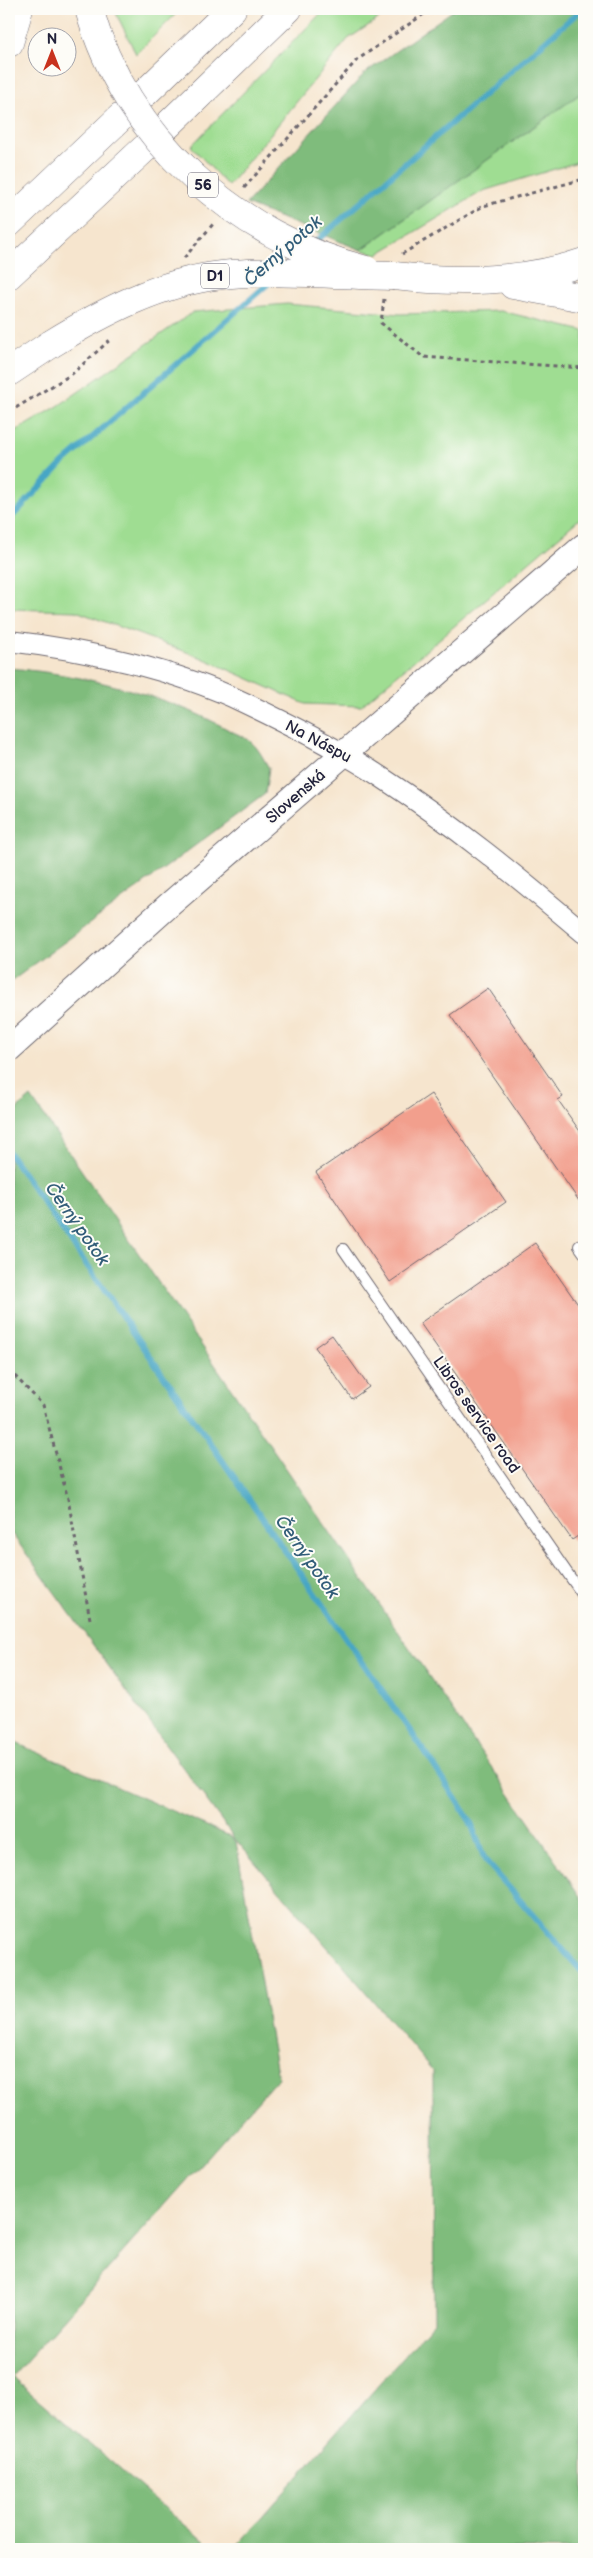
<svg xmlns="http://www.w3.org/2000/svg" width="593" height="2558" font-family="'Balsamiq Sans',sans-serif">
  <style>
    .green { fill: #9fdd92; stroke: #608066 }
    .forest { fill: #7fbc7c; stroke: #506f5c }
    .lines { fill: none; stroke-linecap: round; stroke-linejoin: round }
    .stream { stroke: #46a6c5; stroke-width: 6 }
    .building { fill: #f29f8d }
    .service-casing { stroke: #6c666e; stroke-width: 12 }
    .minor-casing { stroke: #6c666e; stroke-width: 22 }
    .tertiary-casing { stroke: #6c666e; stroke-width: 27 }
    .trunk-casing { stroke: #6c666e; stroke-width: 29 }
    .motorway-casing { stroke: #6c666e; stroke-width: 29 }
    .path { stroke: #6c666e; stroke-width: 3; stroke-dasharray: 4 4; stroke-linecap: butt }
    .service { stroke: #fff; stroke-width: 10 }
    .minor { stroke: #fff; stroke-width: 20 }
    .tertiary { stroke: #fff; stroke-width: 25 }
    .trunk { stroke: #fff; stroke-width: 28 }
    .motorway { stroke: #fff; stroke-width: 28 }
    .trunk-bridge-casing { stroke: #6c666e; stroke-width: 29; stroke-linecap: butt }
    .motorway-bridge-casing { stroke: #6c666e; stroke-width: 29; stroke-linecap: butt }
    .trunk-bridge { stroke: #fff; stroke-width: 28 }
    .motorway-bridge { stroke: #fff; stroke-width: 28 }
    .labels { text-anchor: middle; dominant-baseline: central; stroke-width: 4; stroke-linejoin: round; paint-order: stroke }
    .shield { fill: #fdfcf7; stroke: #646373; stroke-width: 1 }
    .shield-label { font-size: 15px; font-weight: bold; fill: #22223b }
    .street-label { font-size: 16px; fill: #22223b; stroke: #fdfcf7 }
    .water-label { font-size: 18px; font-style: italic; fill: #325d79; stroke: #fdfcf7 }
  </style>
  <rect width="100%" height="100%" fill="#fdfcf7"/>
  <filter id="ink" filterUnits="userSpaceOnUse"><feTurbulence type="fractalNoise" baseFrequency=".02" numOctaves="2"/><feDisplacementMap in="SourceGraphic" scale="10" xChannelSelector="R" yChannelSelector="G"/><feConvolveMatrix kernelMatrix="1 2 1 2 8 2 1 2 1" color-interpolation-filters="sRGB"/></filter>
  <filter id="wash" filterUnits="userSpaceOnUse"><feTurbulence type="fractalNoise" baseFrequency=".0096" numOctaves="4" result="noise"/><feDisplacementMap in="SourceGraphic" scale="20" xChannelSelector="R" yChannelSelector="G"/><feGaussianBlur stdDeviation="1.12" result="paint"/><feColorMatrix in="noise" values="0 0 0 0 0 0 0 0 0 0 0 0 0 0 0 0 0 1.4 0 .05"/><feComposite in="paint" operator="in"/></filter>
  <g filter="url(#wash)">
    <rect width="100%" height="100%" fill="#f6e5ce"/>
    <!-- green -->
    <g class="green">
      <path d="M114,9H181L136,54Z"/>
      <path d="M325,9H393L348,39L228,186L191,146Z"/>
      <path d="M584,91V160L483,191L378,254L361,250Z"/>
      <path d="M287,304L400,314L501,311L584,331V515L361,706L305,704L200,657L76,611L9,609V435L58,406L193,312Z"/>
    </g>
    <!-- forest -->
    <g class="forest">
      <path d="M455,9H584V91L361,250L246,204L365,73Z"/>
      <path d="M9,668C81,674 165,694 229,730C236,734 247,737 252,743C259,749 264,760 269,768L265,794L9,983Z"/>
      <path d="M31,1097L584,1902V2549H234L434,2322L433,2071L235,1839L9,1530V1116Z"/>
      <path d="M9,1740L232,1837L236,1842L278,2078L12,2377L213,2549H9Z"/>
    </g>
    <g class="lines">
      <!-- stream -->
      <g class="stream">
        <path d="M313,244L582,9"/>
        <path d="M9,520L63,463L270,282"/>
        <path d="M9,1153L431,1761L470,1821L485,1860L584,1974"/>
      </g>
    </g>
    <g id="blocks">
      <!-- building -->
      <g class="building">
        <path d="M488,988L563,1097L558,1100L584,1137V1208L450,1015Z"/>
        <path d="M431,1094L506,1202L390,1282L316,1172Z"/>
        <path d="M535,1243L584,1313V1532L572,1540L420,1323Z"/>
        <path d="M332,1335L369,1387L352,1399L315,1347Z"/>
      </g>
    </g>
  </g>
  <g filter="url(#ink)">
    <use href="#blocks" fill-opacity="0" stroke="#6c666e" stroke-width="1"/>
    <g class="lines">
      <defs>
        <g id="service">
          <path d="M584,1242L579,1246L584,1253"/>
          <path d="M343,1249L584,1597"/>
        </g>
        <path id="minor" d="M9,641C86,650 175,669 245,703C291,725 339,749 381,777C453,824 519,878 584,933"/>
        <path id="tertiary" d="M9,1049L169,905L584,546"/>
        <g id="trunk">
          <path d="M394,276C457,283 523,283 584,262"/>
          <path d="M513,285L584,298"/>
        </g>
        <g id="motorway">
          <path d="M9,43L19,9"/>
          <path d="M145,93L232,9"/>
          <path d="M168,125L288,9"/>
          <path d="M9,223L121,117"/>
          <path d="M9,275L144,149"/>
          <path d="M9,372L51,344"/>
        </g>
      </defs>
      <!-- service casing -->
      <use href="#service" class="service-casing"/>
      <!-- minor casing -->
      <use href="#minor" class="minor-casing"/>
      <!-- tertiary casing -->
      <use href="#tertiary" class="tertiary-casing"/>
      <!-- trunk casing -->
      <use href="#trunk" class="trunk-casing"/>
      <!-- motorway casing -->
      <use href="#motorway" class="motorway-casing"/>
      <!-- path -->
      <g class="path">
        <path d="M244,188L357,60L431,9"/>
        <path d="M402,254L483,206L584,179"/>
        <path d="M184,258L214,223"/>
        <path d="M384,299L381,323L423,357L584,368"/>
        <path d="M9,412L72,374L111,339"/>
        <path d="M9,1370L43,1405L68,1499L90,1619"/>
      </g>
      <!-- service -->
      <use href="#service" class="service"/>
      <!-- minor -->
      <use href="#minor" class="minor"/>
      <!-- tertiary -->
      <use href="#tertiary" class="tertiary"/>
      <!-- trunk -->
      <use href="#trunk" class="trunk"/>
      <!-- motorway -->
      <use href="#motorway" class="motorway"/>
      <defs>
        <path id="trunk-bridge" d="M89,9C125,138 237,238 366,270"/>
        <path id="motorway-bridge" d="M51,344C103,312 160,282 222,275C279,269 337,275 394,276"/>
      </defs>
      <!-- trunk-bridge casing -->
      <use href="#trunk-bridge" class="trunk-bridge-casing"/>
      <!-- motorway-bridge casing -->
      <use href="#motorway-bridge" class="motorway-bridge-casing"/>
      <!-- trunk-bridge -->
      <use href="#trunk-bridge" class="trunk-bridge"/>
      <!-- motorway-bridge -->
      <use href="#motorway-bridge" class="motorway-bridge"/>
    </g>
  </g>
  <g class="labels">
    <!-- shield labels -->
    <g class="shield">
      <rect x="188" y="172.5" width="30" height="25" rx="4"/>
      <rect x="201" y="263.5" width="28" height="25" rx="4"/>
    </g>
    <g class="shield-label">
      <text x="203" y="185">56</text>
      <text x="215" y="276">D1</text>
    </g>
    <!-- street labels -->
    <g class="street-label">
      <text transform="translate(318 742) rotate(28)">Na Náspu</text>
      <text transform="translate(296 797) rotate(-41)">Slovenská</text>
      <text transform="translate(476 1415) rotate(55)">Libros service road</text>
    </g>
    <!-- water labels -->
    <g class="water-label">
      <text transform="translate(283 251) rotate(-41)">Černý potok</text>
      <text transform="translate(77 1224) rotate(55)">Černý potok</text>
      <text transform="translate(307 1557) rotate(55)">Černý potok</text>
    </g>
  </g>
  <!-- margin -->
  <rect width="593" height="2558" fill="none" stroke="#fdfcf7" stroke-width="30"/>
  <!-- north arrow -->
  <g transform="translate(52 52)"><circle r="24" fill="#fdfcf7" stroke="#a5a5ac"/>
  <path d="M0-4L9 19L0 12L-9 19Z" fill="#c8321e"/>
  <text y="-8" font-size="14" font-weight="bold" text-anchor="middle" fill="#22223b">N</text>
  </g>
</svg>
